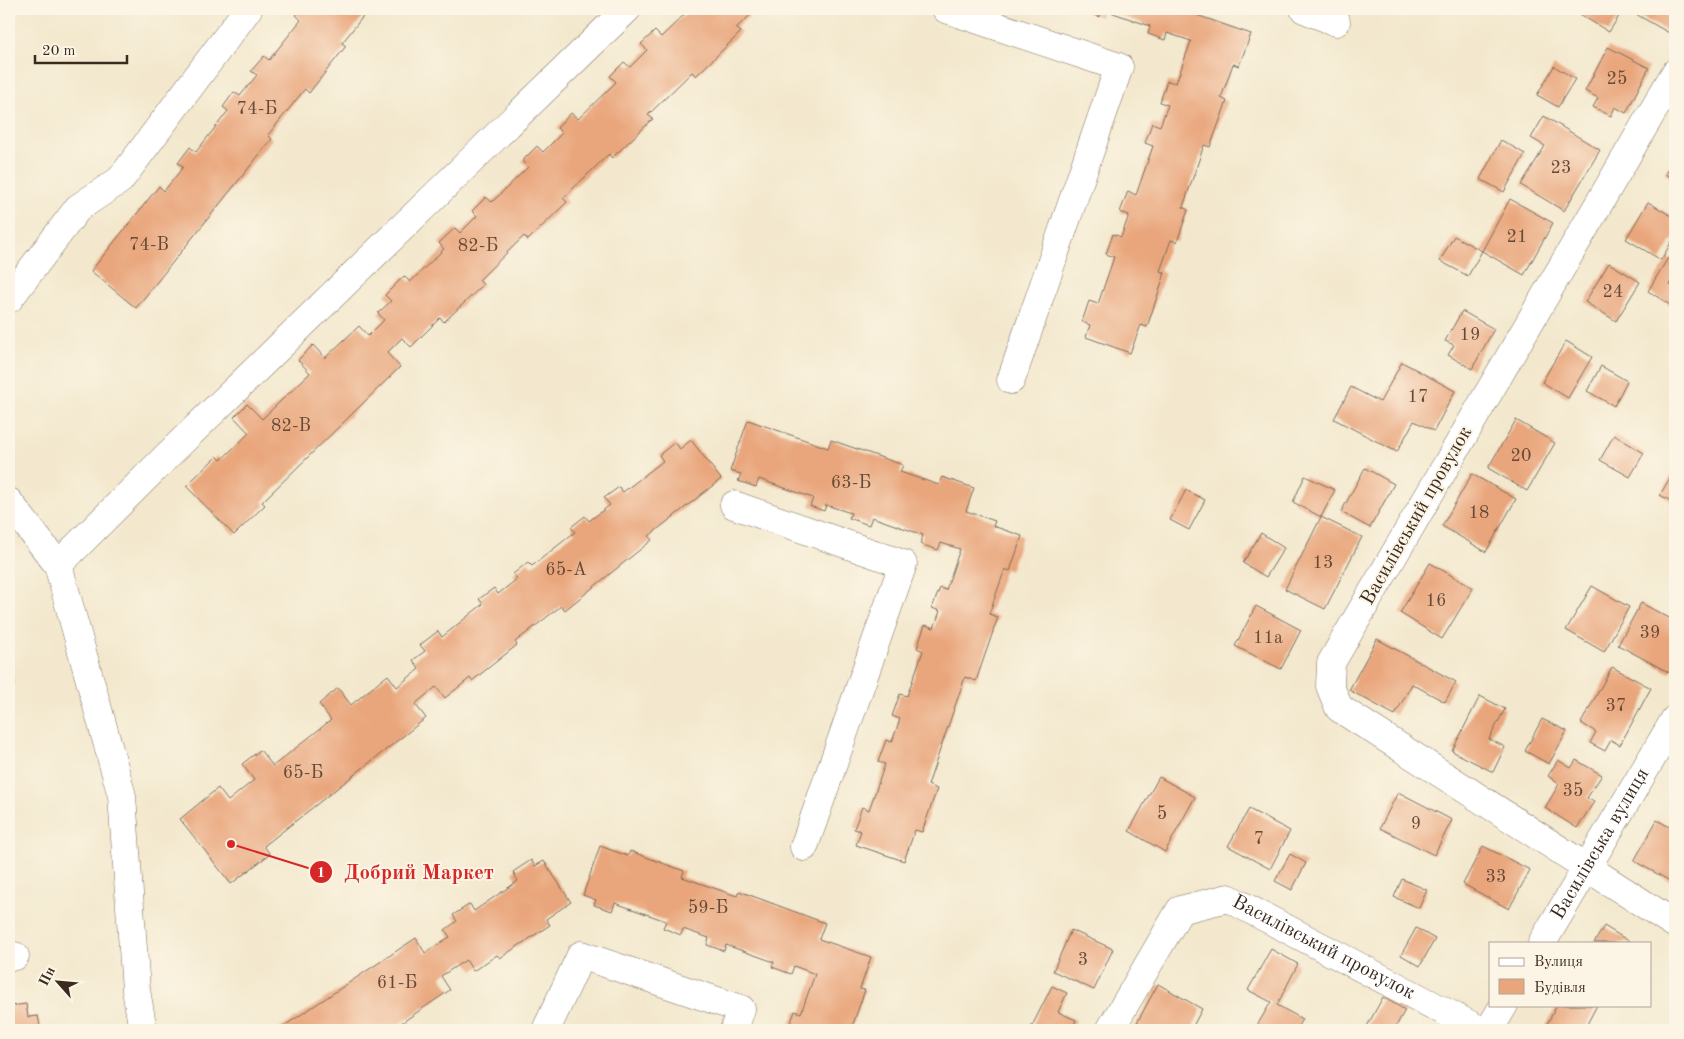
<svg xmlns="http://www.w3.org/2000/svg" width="1684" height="1039" font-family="'Old Standard TT',serif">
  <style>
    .building { fill: #e9a67c }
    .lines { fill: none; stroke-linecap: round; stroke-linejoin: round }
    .minor-casing { stroke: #7b6c5b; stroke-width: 29 }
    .minor { stroke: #fff; stroke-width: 28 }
    .labels { text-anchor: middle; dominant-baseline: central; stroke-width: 4; stroke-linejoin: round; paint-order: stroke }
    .number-label { font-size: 18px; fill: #664936 }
    .street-label { font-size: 20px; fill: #3b2a1e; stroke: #fcf5e5 }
    .leader { fill: none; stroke: #d62828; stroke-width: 2 }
    .callout-dot { fill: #d62828; stroke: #fcf5e5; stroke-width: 2 }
    .mark-label { font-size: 15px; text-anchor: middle; font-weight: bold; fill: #fff }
    .callout-label { font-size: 21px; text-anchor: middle; font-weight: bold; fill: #d62828; stroke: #fcf5e5; stroke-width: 4; stroke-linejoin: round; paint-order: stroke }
  </style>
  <rect width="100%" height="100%" fill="#fcf5e5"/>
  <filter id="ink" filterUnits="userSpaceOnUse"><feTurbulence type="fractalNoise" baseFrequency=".02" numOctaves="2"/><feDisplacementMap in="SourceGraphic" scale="10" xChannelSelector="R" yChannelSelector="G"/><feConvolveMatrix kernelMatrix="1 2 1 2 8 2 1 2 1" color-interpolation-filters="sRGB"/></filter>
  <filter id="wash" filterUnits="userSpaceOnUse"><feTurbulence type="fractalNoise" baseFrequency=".0096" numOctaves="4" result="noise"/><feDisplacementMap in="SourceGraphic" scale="20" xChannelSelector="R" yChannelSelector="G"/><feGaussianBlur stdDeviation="1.12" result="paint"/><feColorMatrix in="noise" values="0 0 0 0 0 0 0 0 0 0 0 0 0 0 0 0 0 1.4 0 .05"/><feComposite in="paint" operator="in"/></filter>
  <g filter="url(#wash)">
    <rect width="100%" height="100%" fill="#f3e8cd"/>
    <g id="blocks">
      <!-- building -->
      <g class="building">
        <path d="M301,9H369L342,43L346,46L309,93L305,89L268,135L272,139L136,308L91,271L159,186L164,191L183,167L178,163L190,147L196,152L228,111L223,107L234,92L240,96L257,75L251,71L264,56L269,60L301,20L296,15Z"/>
        <path d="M690,9H757L736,28L741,32L696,76L692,72L648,115L653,119L612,158L609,154L563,198L567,202L528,240L524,236L479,280L483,285L444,322L440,318L411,347L402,338L387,353L400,367L262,502L265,505L234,535L186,486L217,456L221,460L249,433L234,417L247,404L262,419L310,373L298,360L313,345L325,358L359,326L368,336L384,320L378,313L391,301L385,295L404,276L410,282L444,249L439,243L455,228L460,233L477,216L472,211L486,197L492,202L528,167L522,161L537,146L543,152L562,133L557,128L571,113L578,119L616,82L610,76L624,62L630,67L647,50L641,44L655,31L661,37Z"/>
        <path d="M1081,9H1193L1191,13L1251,34L1239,66L1233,64L1221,98L1227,101L1210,147L1204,145L1183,207L1188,210L1177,242L1171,240L1160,271L1165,273L1147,327L1141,325L1130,353L1086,337L1090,325L1082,322L1089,301L1098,304L1114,257L1106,254L1113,234L1121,237L1129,215L1120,212L1128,191L1136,195L1153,146L1145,143L1152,123L1160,126L1168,105L1160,102L1167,81L1176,83L1191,41L1167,33L1165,40L1148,34L1150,26L1102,9L1100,17L1081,10Z"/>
        <path d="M1584,9H1614L1621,13L1609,32L1581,15Z"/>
        <path d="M1637,9H1675V27L1671,34L1634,13Z"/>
        <path d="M1608,47L1649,68L1626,113L1615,107L1611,116L1593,107L1598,98L1585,91Z"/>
        <path d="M1554,66L1575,79L1558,107L1537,95Z"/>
        <path d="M1544,116L1600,150L1564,211L1521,185L1545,146L1531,138Z"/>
        <path d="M1501,140L1525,154L1504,192L1480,179Z"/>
        <path d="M1675,157V180L1665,174Z"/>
        <path d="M1510,199L1553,223L1524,275L1482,251L1468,276L1440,261L1454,236L1482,251Z"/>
        <path d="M1648,202L1675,218V236L1661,260L1626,239Z"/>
        <path d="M1668,258L1675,263V277L1670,285L1675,288V308L1648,291Z"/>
        <path d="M1609,263L1640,282L1616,321L1585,302Z"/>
        <path d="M1462,311L1494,329L1472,369L1448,355L1454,345L1445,341Z"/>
        <path d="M1566,341L1592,357L1568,398L1542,382Z"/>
        <path d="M1402,362L1455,391L1434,431L1414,421L1397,452L1334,419L1351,387L1380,402Z"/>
        <path d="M1601,366L1627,381L1614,406L1587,391Z"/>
        <path d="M748,420L828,448L831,440L903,465L900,472L939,485L942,477L974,488L966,511L995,521L993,526L1022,536L1010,571L1005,569L989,614L998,617L976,681L965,677L928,785L937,789L922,832L915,830L904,861L856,845L861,831L854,829L862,807L869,810L885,764L878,762L886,740L892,742L900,719L892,716L900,694L907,696L923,651L917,648L925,625L934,628L940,611L932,608L940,588L946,590L960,549L941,543L938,550L920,544L923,535L872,517L869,525L849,518L851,513L826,505L824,511L810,506L813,498L759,479L756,487L738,481L741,474L730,471Z"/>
        <path d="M1516,420L1555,443L1527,491L1488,468Z"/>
        <path d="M1614,435L1644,453L1630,477L1600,460Z"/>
        <path d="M691,440L721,479L649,536L652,540L565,610L561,606L515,642L517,645L472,681L470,678L445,698L436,687L415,704L426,718L264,846L270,854L231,884L180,819L218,788L228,801L254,780L242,764L260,750L273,766L331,720L319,704L338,688L351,705L388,675L397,687L419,669L413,660L425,651L420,645L438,631L442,637L483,604L479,599L494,588L498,594L517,579L513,574L528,562L532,566L575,532L571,527L585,516L589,521L610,505L604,498L619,487L623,492L663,461L659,455L675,442L680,449Z"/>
        <path d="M1365,468L1394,484L1370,528L1341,512Z"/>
        <path d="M1675,469V503L1660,495Z"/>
        <path d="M1472,474L1516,499L1486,552L1442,526Z"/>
        <path d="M1305,476L1335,490L1321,517L1293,502Z"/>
        <path d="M1186,490L1205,500L1189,530L1170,520Z"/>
        <path d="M1321,517L1362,537L1325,609L1285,589Z"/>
        <path d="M1261,533L1284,548L1266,577L1243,563Z"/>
        <path d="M1430,563L1473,588L1442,639L1400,613Z"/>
        <path d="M1592,586L1629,607L1604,652L1566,630Z"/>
        <path d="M1641,603L1675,621V664L1670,673L1618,645Z"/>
        <path d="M1256,606L1301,630L1281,669L1235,646Z"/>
        <path d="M1377,639L1456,682L1445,702L1412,684L1395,715L1349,690Z"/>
        <path d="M9,654L14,684L9,685Z"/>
        <path d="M1612,667L1651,688L1620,745L1611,740L1605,751L1590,743L1596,732L1581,723Z"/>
        <path d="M1480,696L1505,709L1489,739L1505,747L1493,772L1452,751Z"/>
        <path d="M1542,719L1567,731L1549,764L1525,751Z"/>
        <path d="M1558,760L1571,768L1576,760L1602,775L1587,798L1594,802L1577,828L1545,808L1559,784L1548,776Z"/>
        <path d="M1159,777L1195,797L1165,852L1129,831Z"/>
        <path d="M1398,792L1452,820L1434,855L1380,828Z"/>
        <path d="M1249,809L1290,831L1270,869L1228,846Z"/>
        <path d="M1657,820L1675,830V876L1672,882L1634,861Z"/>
        <path d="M600,846L628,856L630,851L684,871L682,877L737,896L739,891L825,923L819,939L871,957L860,989L865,990L851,1030H788L795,1011L801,1013L815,974L794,966L791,974L772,967L774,962L726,945L724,951L707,945L709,938L683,929L681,935L663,928L666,921L615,903L612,911L594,905L596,900L583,895Z"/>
        <path d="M1483,846L1530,870L1509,909L1463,884Z"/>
        <path d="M1290,854L1306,863L1292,890L1275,881Z"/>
        <path d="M531,860L535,866L544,861L571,902L546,919L550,925L500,958L497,955L473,971L466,960L458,965L441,976L450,990L391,1030H278L416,938L425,953L443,941L450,937L445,930L457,921L453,915L470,904L474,911L518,881L513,872Z"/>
        <path d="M1402,879L1427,890L1419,908L1394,897Z"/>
        <path d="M1604,926L1632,943H1594Z"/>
        <path d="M1416,928L1435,939L1420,966L1401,955Z"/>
        <path d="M1071,930L1113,949L1094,990L1053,971Z"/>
        <path d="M1271,949L1298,964L1277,1005L1302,1019L1296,1030L1255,1029L1271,1002L1248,990Z"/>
        <path d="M1158,984L1202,1009L1191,1030H1133Z"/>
        <path d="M1052,986L1067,993L1058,1012L1076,1020L1072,1030H1035L1031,1028Z"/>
        <path d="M1383,997L1405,1010L1394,1030H1365Z"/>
        <path d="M10,1001L11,1006L26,1004L28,1017L38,1016L41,1030H9Z"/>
        <path d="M1557,1005H1597L1584,1030H1553L1546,1026Z"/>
      </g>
    </g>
  </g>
  <g filter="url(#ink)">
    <use href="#blocks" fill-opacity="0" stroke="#7b6c5b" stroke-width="1"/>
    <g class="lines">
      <defs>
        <g id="minor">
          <path d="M946,9L1119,67L1011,380"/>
          <path d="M1304,9L1336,22"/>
          <path d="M1675,73L1331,663L1330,686L1339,708L1675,924"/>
          <path d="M9,299L78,208L120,180L248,9"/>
          <path d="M9,502L58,565L122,796L136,990L143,1030"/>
          <path d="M734,505L903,564L804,847"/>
          <path d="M58,565L168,455L627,9"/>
          <path id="s1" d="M1542,943L1675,719"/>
          <path d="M9,957L15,956"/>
          <path d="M546,1030L581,955L741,1009L734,1030"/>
          <path id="s2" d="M1110,1030L1180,910L1228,898L1480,1030"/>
          <path d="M1489,1030L1504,1005"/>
        </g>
      </defs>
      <!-- minor casing -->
      <use href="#minor" class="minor-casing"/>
      <!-- minor -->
      <use href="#minor" class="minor"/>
    </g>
  </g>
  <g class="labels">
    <!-- number labels -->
    <g class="number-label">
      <text x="1617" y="79">25</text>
      <text x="257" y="109">74-Б</text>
      <text x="1561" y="168">23</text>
      <text x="1517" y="237">21</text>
      <text x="149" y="245">74-В</text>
      <text x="478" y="246">82-Б</text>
      <text x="1613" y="292">24</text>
      <text x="1470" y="335">19</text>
      <text x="1418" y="397">17</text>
      <text x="291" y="426">82-В</text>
      <text x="1521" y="456">20</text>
      <text x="851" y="483">63-Б</text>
      <text x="1479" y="513">18</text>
      <text x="1323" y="563">13</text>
      <text x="566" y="570">65-А</text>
      <text x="1436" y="601">16</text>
      <text x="1650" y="633">39</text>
      <text x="1268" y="638">11а</text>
      <text x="1616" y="706">37</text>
      <text x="303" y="773">65-Б</text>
      <text x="1573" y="791">35</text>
      <text x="1162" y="814">5</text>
      <text x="1416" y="824">9</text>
      <text x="1259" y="839">7</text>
      <text x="1496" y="877">33</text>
      <text x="708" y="908">59-Б</text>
      <text x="1083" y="960">3</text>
      <text x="397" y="983">61-Б</text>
    </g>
    <!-- street labels -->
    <g class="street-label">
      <text transform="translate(1417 516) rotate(-60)">Василівський провулок</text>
      <text stroke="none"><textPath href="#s1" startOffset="115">Василівська вулиця</textPath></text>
      <text stroke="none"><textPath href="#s2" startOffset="296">Василівський провулок</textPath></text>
    </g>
  </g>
  <!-- callouts -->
  <path class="leader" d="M231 844L321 872"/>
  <g class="callout-dot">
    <circle cx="231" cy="844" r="5"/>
    <circle cx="321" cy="872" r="12"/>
  </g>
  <g class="mark-label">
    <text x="321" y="877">1</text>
  </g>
  <g class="callout-label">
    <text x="419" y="879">Добрий Маркет</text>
  </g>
  <!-- margin -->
  <rect width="1684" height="1039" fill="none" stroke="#fcf5e5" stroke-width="30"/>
  <!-- legend -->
  <rect x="1489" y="942" width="162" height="65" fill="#fcf5e5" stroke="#afa495"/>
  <rect x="1499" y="958" width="25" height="8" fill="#ffffff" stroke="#afa495"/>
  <text x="1534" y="966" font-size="15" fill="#3b2a1e">Вулиця</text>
  <rect x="1499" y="979" width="25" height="15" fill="#e9a67c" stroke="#afa495"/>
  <text x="1534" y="992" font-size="15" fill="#3b2a1e">Будівля</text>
  <!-- north arrow -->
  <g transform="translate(58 982) rotate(297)" stroke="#fcf5e5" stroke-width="4" paint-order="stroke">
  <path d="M0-4L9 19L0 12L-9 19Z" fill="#3b2a1e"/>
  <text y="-8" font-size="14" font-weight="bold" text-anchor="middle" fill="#3b2a1e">Пн</text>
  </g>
  <!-- scale -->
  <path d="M35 55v8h92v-8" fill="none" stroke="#3b2a1e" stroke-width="2.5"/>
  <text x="42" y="55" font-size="15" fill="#3b2a1e" stroke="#fcf5e5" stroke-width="4" paint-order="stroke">20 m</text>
</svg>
